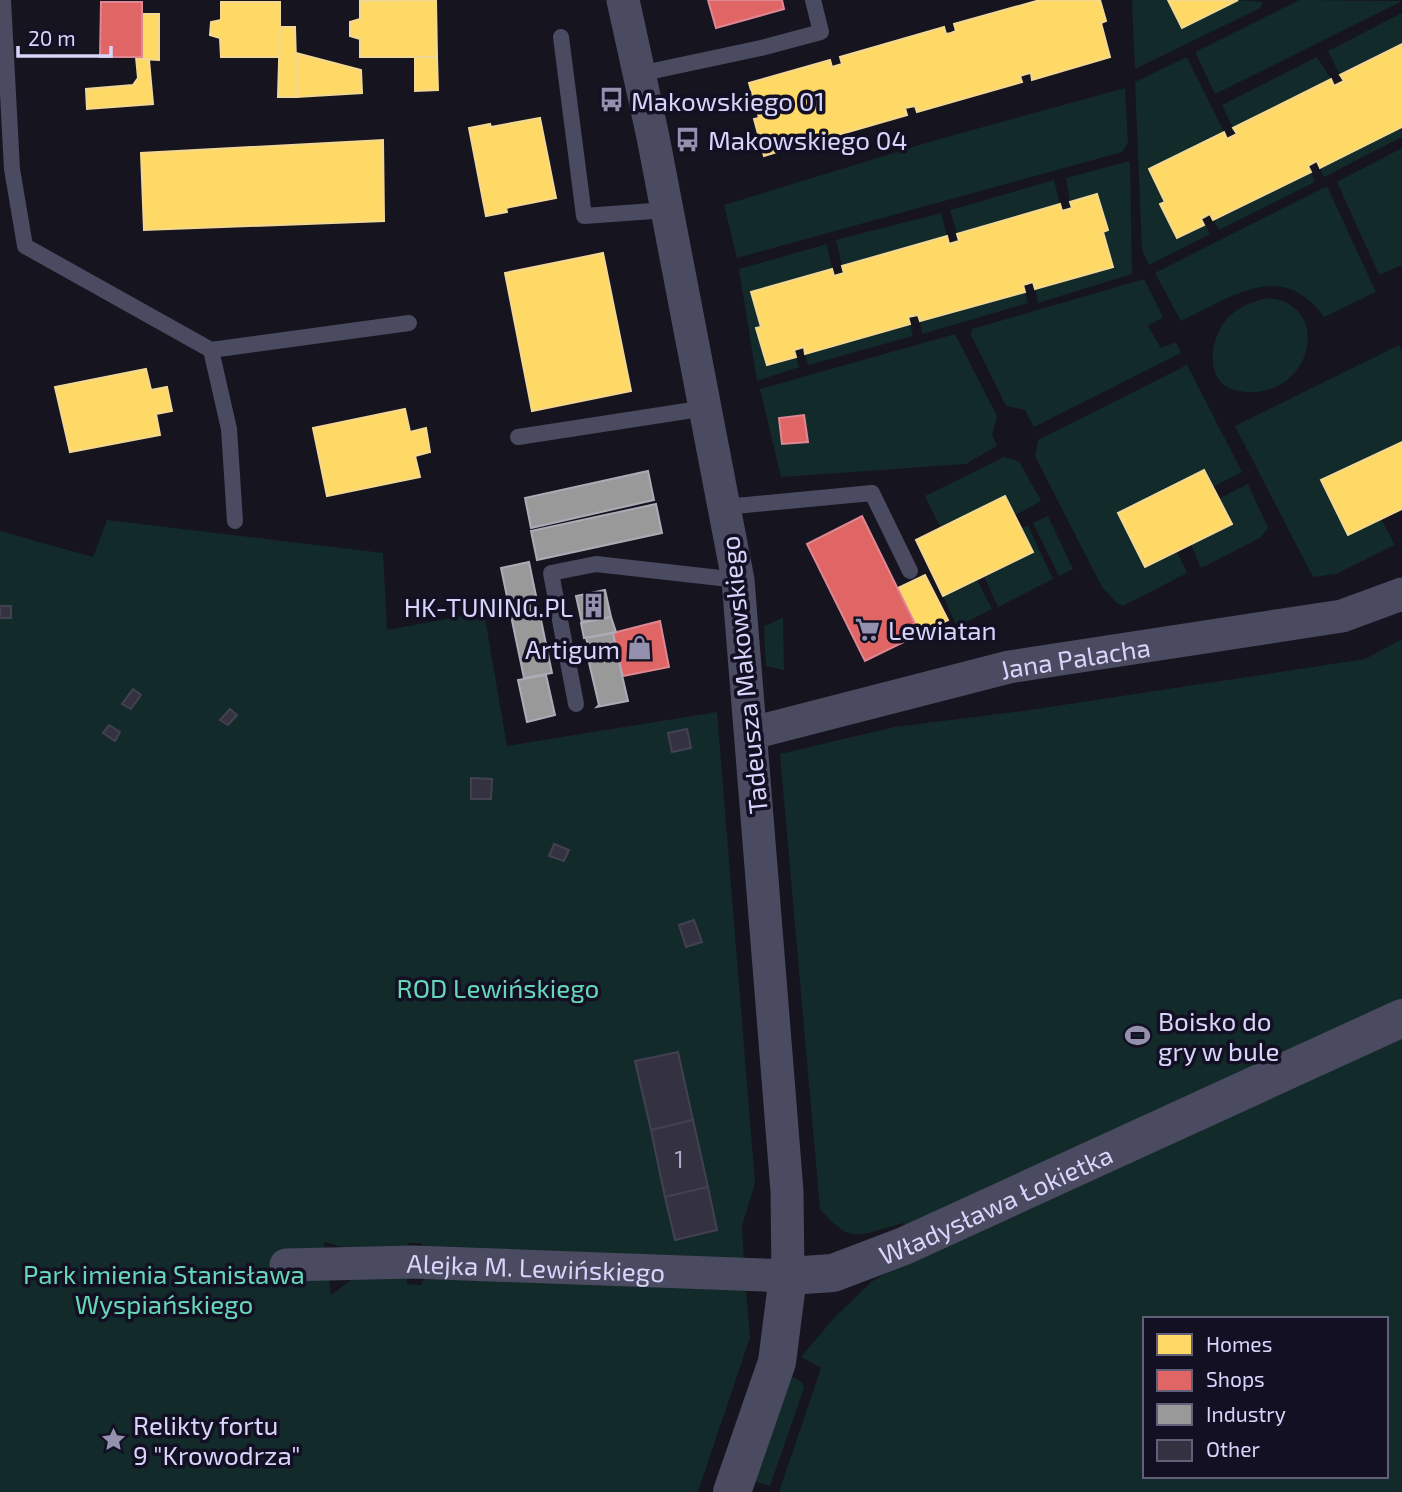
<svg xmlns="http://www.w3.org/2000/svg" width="1402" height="1492" font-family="'Exo 2',sans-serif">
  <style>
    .green { fill: #132a2a; fill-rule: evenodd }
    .homes { fill: #ffd966; stroke: #f3d893; stroke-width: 2 }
    .shops { fill: #e06666; stroke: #de8793; stroke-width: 2 }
    .industry { fill: #999; stroke: #acabb7; stroke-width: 2 }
    .building { fill: #343241; stroke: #434052; stroke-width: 2 }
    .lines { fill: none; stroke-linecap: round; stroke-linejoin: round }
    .service { stroke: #4a4a60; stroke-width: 16 }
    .minor { stroke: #4a4a60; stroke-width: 33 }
    .tertiary { stroke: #4a4a60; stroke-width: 38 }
    .labels { text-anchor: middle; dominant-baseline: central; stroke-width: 7; stroke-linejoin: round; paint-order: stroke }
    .number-label { font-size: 23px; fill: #afaccd }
    .poi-label { font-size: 26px; fill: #d8d5fc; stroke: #131024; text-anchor: start }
    .street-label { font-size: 26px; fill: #d8d5fc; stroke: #131024 }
    .park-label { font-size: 26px; fill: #66d8b8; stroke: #131024 }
  </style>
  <rect width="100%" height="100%" fill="#16141f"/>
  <!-- green -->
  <g class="green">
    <path d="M1132,0H1168L1182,28L1238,0L1263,2L1260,8L1135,69Z"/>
    <path d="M1299,0L1402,1L1215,94L1195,52Z"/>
    <path d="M1402,13V44L1340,75L1328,51Z"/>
    <path d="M1187,57L1224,132L1149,169L1165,202L1160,204L1177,238L1204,225L1202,218L1210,234L1149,265L1142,250L1135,82Z"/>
    <path d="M1317,57L1331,79L1233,128L1222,105Z"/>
    <path d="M1125,88L1128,143L1122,152L737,258L724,205L936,140Z"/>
    <path d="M1402,127V137L1324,177L1320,168Z"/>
    <path d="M1402,148V265L1379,275L1337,182Z"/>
    <path d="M1130,161L1132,274L1038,303L1035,289L1112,267L1103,232L1108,230L1098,194L1070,202L1066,178Z"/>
    <path d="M1311,172L1315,182L1219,230L1213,220Z"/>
    <path d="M1054,180L1060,204L957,234L950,210Z"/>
    <path d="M1327,186L1376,292L1324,317C1282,258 1232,297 1181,321L1155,273Z"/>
    <path d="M941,213L947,236L842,266L836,240Z"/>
    <path d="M827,244L832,269L752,292L761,327L757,329L767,364L796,357L799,367L757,381L739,269Z"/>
    <path d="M1144,279L1163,317L1148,326L1161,348L1176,342L1181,353L1034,427L1025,410L1006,406L971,335L972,329Z"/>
    <path d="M1025,292L1028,303L922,334L920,321Z"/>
    <path d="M1267,298C1336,303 1312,404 1238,391C1201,384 1209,332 1233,313C1242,305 1256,301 1267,298Z"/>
    <path d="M910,324L913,336L808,365L805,354Z"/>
    <path d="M955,334L997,416L992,435L997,446L966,464L781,477L760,389Z"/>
    <path d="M1399,345L1402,352V442L1322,480L1381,519L1395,545L1336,574L1313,577L1235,426Z"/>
    <path d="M1187,365L1242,472L1213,487L1203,470L1118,513L1145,567L1177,552L1187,573L1123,606L1117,603L1102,587L1035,456L1038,440Z"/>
    <path d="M1004,457L1019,461L1041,501L1016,515L1004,496L940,527L925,496Z"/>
    <path d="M1248,484L1268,528L1260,538L1201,568L1191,545L1232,524L1218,499Z"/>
    <path d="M1048,516L1073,569L1059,576L1033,523Z"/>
    <path d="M107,520L383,553L387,630L484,612L507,746L717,712L755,1183L742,1226L744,1262L431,1255L421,1243H408L406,1255L358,1251L324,1242L331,1295L359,1274L407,1277V1284L421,1285L425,1278L746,1289L750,1337L698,1492H0V531L93,557Z"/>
    <path d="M1028,526L1053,579L998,607L984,576L1032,552L1021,528Z"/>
    <path d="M977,580L992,609L957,627L943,596Z"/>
    <path d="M783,618L784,670L766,666L764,626Z"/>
    <path d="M1402,639V1492H779L821,1368L801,1357L834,1318L871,1282L919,1253L904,1223C859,1234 853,1247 820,1209L780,754L894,727L1023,711L1365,659ZM1145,1319H1386V1476H1145Z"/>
    <path d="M791,1376L802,1382L804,1388L770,1486L754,1481Z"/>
  </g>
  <!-- homes -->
  <g class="homes">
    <path d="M436,0L437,57H360V39L350,36V22L360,19V1Z"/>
    <path d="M1040,0H1100L1106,21L1101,23L1110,57L1032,80L1031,73L1026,74L1020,76L1022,82L917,112L915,106L905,108L907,115L803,145L801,138L791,141L793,147L764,156L754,119L759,118L749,83L830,60L832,67L842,64L840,57L944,27L946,34L951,33L956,31L954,24Z"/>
    <path d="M1168,0H1238L1182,28Z"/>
    <path d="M221,2H280V57H221L220,38L210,35L211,22L221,20Z"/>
    <path d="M142,14H159V60L140,59Z"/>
    <path d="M280,27H295L297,97H278Z"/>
    <path d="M1402,44V127L1320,168L1317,161L1308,166L1311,172L1213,220L1210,214L1201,219L1204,225L1177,238L1160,204L1165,202L1149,169L1224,132L1227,139L1237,134L1233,128L1331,79L1334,86L1344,81L1340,75Z"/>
    <path d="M296,53L361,70L362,93L297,97Z"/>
    <path d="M136,57L149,60L153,104L87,109L86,89L133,85L138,78Z"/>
    <path d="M415,57H437L438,90L415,91Z"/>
    <path d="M540,118L556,198L506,208L507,212L486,216L469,128L490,124L491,127Z"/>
    <path d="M383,140L384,221L144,230L141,153Z"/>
    <path d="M1097,194L1108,230L1103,232L1113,267L1035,289L1033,282L1023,285L1025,292L920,321L918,315L908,317L910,324L805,354L804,347L794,350L796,357L767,365L756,328L761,327L751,292L832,269L834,276L844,273L842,266L947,236L949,244L959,241L957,234L1060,204L1062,211L1072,208L1070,202Z"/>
    <path d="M603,253L631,391L532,411L505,273Z"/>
    <path d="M146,369L151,390L167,387L172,411L156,414L160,435L70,452L55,387Z"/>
    <path d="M405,409L410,432L426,428L430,452L415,456L420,477L327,496L313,428Z"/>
    <path d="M1402,442V509L1348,535L1321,480Z"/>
    <path d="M1204,470L1232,524L1145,567L1118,513Z"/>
    <path d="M1005,496L1033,552L943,596L916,540Z"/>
    <path d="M925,575L948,620L920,634L898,588Z"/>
  </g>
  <!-- shops -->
  <g class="shops">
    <path d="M708,0H782L784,9L716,28Z"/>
    <path d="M101,2H142V57H100Z"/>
    <path d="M804,415L808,442L782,444L779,418Z"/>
    <path d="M862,516L920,634L865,661L807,544Z"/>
    <path d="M660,621L669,667L623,676L613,633Z"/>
  </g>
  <!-- industry -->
  <g class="industry">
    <path d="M648,471L654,500L531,528L525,498Z"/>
    <path d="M656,504L662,533L537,560L531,531Z"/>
    <path d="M529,562L552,673L524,678L501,568Z"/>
    <path d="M605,590L611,617L582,623L576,596Z"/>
    <path d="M611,617L616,632L584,638L581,623Z"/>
    <path d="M613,633L615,645L589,650L586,638Z"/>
    <path d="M615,645L628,701L597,707L599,705L586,650Z"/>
    <path d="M546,675L555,715L527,722L518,680Z"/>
  </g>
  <!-- building -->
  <g class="building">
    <rect x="0" y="606" width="11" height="12"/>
    <path d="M133,689L141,695L131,709L122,704Z"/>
    <path d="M230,709L237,715L228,725L220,720Z"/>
    <path d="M109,725L120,732L115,741L103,733Z"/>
    <path d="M687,729L691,748L672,752L668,733Z"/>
    <path d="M471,778L492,779L491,799H471Z"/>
    <path d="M554,844L569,850L564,861L549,856Z"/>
    <path d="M694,920L702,942L686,947L679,925Z"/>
    <path d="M678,1052L693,1120L651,1130L635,1061Z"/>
    <path d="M693,1120L708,1187L665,1197L651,1130Z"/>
    <path d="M708,1187L717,1230L675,1240L665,1197Z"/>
  </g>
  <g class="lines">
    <!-- service -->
    <g class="service">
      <path d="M3,0L12,169L25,246L211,350L409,323"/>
      <path d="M561,37L584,216L667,210"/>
      <path d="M639,74L761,48L821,32L813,0"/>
      <path d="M211,350L229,429L235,521"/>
      <path d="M518,437L706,408"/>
      <path d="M725,507L872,493L910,571"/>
      <path d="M576,704L551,573L596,564L738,580"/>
    </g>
    <!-- minor -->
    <g class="minor">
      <path id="s1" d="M752,733L1009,667L1342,616L1402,594"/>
      <path id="s2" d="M286,1265L413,1262L788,1276L787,1191L738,580L653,137L623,0"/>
    </g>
    <!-- tertiary -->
    <path class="tertiary" id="s3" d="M732,1492L777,1362L788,1276L833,1273L904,1246L1402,1018"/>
  </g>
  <!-- icons -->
  <defs>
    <symbol id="bus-bare" viewBox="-9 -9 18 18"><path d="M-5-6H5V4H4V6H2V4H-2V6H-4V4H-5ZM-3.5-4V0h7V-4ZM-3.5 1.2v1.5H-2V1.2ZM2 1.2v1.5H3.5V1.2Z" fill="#9491af" stroke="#131024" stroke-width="2.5" paint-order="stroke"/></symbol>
    <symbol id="building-bare" viewBox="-9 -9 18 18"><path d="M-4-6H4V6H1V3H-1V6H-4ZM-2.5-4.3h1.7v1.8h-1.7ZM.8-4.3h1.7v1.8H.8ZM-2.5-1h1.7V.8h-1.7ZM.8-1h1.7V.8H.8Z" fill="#9491af" stroke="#131024" stroke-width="2.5" paint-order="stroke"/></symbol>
    <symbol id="supermarket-bare" viewBox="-9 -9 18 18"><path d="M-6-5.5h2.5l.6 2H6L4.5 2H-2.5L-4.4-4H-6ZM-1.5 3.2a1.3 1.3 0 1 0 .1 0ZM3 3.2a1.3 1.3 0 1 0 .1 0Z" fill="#9491af" stroke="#131024" stroke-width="2.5" paint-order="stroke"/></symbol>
    <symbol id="shop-bare" viewBox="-9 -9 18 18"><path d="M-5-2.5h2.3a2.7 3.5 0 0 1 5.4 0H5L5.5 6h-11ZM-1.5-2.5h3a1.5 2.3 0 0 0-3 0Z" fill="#9491af" stroke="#131024" stroke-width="2.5" paint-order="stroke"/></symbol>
    <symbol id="stadium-bare" viewBox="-9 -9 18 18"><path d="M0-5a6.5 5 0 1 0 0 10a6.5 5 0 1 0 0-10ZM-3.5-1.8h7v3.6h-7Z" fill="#9491af" stroke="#131024" stroke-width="2.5" paint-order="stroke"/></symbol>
    <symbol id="sight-bare" viewBox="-9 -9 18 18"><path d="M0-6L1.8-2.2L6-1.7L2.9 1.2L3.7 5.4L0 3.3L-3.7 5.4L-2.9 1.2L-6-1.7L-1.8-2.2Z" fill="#9491af" stroke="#131024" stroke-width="2.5" paint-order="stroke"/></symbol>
  </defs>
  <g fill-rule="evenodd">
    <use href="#bus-bare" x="594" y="82" width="35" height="35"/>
    <use href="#bus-bare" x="670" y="122" width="35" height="35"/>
    <use href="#building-bare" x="576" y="588" width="35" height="35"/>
    <use href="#supermarket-bare" x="850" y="612" width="35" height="35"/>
    <use href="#shop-bare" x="622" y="630" width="35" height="35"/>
    <use href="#stadium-bare" x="1120" y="1018" width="35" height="35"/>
    <use href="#sight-bare" x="96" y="1422" width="35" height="35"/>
  </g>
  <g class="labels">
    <!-- number labels -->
    <g class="number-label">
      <text x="679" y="1159">1</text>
    </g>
    <!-- poi labels -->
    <g class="poi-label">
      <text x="631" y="100">Makowskiego 01</text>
      <text x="708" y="139">Makowskiego 04</text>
      <text x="573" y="606" text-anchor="end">HK-TUNING.PL</text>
      <text x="888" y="629">Lewiatan</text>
      <text x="620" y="648" text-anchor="end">Artigum</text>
      <text x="1158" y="1020">Boisko do<tspan x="1158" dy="30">gry w bule</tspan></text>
      <text x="133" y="1424">Relikty fortu<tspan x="133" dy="30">9 "Krowodrza"</tspan></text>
    </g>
    <!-- street labels -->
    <g class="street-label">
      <text stroke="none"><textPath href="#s1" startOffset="332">Jana Palacha</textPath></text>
      <text transform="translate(743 675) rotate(-96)">Tadeusza Makowskiego</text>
      <text stroke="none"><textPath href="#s3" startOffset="446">Władysława Łokietka</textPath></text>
      <text stroke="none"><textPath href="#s2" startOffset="250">Alejka M. Lewińskiego</textPath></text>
    </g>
    <!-- park labels -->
    <g class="park-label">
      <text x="498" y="987">ROD Lewińskiego</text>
      <text x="164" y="1273">Park imienia Stanisława<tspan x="164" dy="30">Wyspiańskiego</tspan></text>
    </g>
  </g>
  <!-- legend -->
  <rect x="1143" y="1317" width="245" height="161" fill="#131024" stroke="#625f7a" stroke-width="2"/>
  <rect x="1157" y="1334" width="35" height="21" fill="#ffd966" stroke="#625f7a" stroke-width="2"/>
  <text x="1206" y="1352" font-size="21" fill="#d8d5fc">Homes</text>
  <rect x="1157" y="1370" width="35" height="21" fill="#e06666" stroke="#625f7a" stroke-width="2"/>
  <text x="1206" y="1387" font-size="21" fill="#d8d5fc">Shops</text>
  <rect x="1157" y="1404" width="35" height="21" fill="#999999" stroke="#625f7a" stroke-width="2"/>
  <text x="1206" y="1422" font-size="21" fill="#d8d5fc">Industry</text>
  <rect x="1157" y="1440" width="35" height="21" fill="#343241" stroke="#625f7a" stroke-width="2"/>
  <text x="1206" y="1457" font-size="21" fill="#d8d5fc">Other</text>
  <!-- scale -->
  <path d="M18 46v10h93v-10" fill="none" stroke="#d8d5fc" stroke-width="3.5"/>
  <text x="28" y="46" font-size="21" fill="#d8d5fc" stroke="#131024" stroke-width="5" paint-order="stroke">20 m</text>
</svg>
